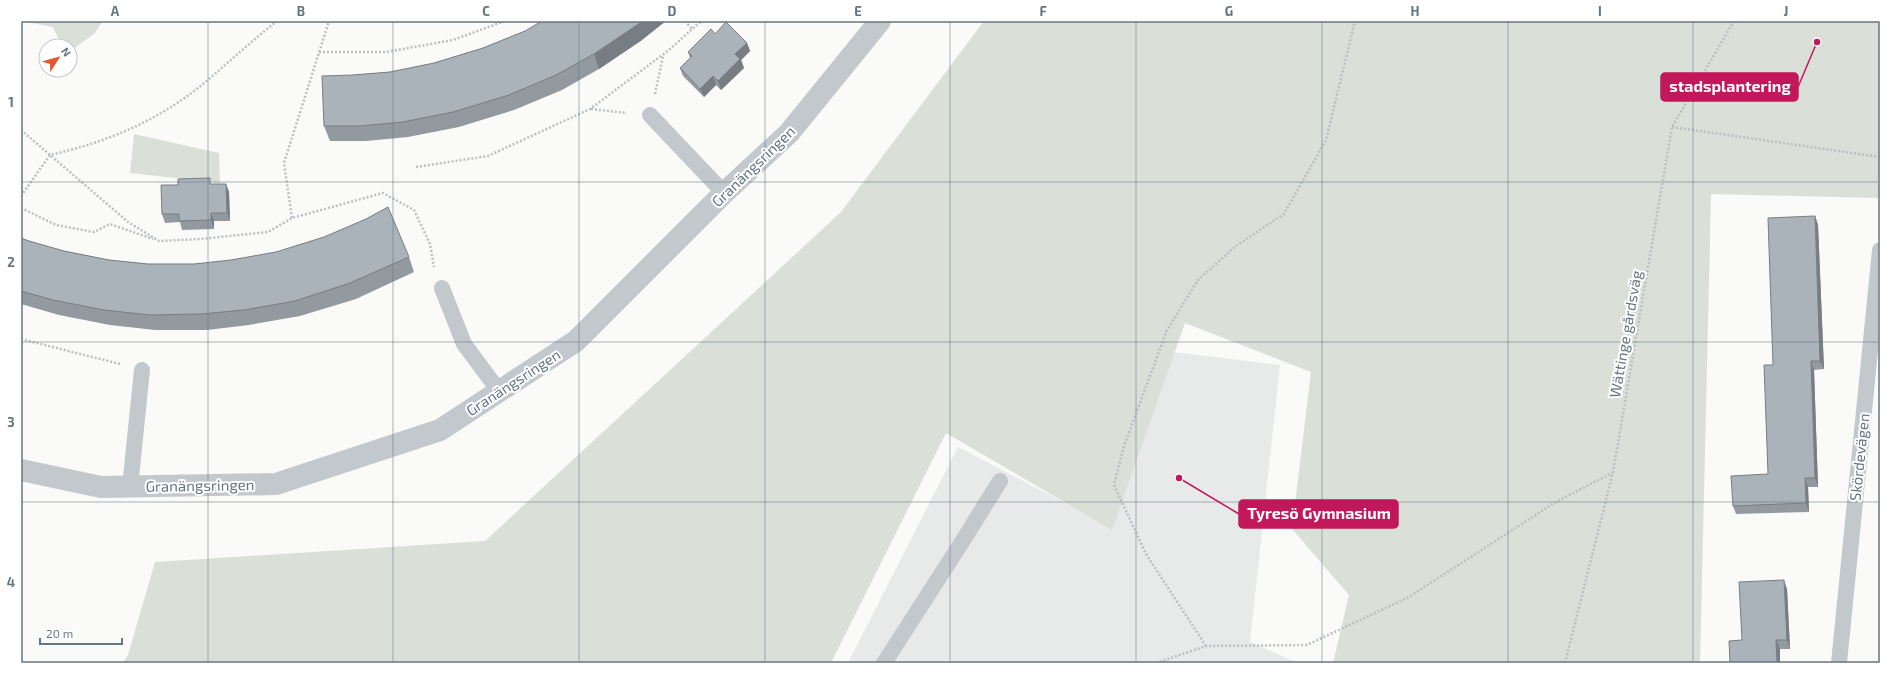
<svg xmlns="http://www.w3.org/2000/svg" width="1901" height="684" font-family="'Exo 2',sans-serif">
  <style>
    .built { fill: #e8e9e9 }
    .green { fill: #dadfd7 }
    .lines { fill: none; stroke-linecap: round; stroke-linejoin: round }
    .path { stroke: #bbbfc2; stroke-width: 2.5; stroke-dasharray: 2 2; stroke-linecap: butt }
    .lane { stroke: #c3c8cc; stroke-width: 16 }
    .street { stroke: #c3c8cc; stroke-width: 22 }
    .wall { fill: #929a9f }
    .shaded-wall { fill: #777d82 }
    .building { fill: #aab3b9; stroke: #777d82 }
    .grid { fill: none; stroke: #657683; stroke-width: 1; stroke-opacity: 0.55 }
    .labels { text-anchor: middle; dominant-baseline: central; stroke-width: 4; stroke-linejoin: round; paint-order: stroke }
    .street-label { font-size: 15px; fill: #657683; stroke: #fff }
    .leader { fill: none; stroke: #c2185b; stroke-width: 1.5 }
    .callout-dot { fill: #c2185b; stroke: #fff; stroke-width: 1.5 }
    .callout { fill: #c2185b; stroke: #c2185b; stroke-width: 1.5 }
    .callout-label { font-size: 16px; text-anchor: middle; font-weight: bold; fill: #fff }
    .neatline { fill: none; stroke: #657683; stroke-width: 1.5 }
    .grid-label { font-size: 13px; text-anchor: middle; font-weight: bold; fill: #657683 }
  </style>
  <rect width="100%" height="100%" fill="#fafaf8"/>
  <!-- built -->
  <path class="built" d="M1141,348L1280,365L1250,642L1298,663H848L958,447L1077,509Z"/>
  <!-- green -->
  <g class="green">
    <path d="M21,21H103L94,34L70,51V46H62L53,27Z"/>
    <path d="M984,21H1880V198L1711,194L1700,663H1333L1349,595L1292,529L1311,372L1185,323L1112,530L946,433L831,663H123L128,655L155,562L485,541L841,212Z"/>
    <path d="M134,134L219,153L220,183L130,173Z"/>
  </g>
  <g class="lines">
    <!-- path -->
    <g class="path">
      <path d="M685,21L692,29"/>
      <path d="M319,52H386L453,40L505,21"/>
      <path d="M655,94L663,56"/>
      <path d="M591,109L627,113"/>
      <path d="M1672,127L1880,157"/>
      <path d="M21,130L128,222L159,241L200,239L268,232L292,218L383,193L414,210L430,244L434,267"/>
      <path d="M416,167L488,156L590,109L669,50L701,21"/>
      <path d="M21,196L50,155C104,143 155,122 198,88C225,66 250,42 277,21"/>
      <path d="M21,208L56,225L94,232L110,224L153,239"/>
      <path d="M292,218L284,163L329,21"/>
      <path d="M21,339L120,364"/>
      <path d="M1206,646L1146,554L1114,485L1124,446L1167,330L1198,280L1236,246L1284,214L1326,140L1355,21"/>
      <path d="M1156,663L1206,646L1307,645L1409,597L1554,503L1612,473"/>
      <path d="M1565,663L1613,472L1672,127L1734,21"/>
    </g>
    <!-- lane -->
    <g class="lane">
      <path d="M650,115L724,193"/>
      <path d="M442,288L464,344L499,391"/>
      <path d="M130,487L142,370"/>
      <path d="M884,663L962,542L1000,481"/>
      <path d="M1839,663L1880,250"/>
    </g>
    <!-- street -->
    <path class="street" d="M21,470L101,487L276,484L440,430L576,341L724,193L789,133L880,21"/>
  </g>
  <!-- wall -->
  <g class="wall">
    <path d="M525,31L642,40L599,69L562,90L514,110L459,127L408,137L366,141H330L324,126L353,75L390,72L434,63L483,48Z"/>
    <path d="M747,43L750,51L741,60L744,68L721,90L716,85L704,97L683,76L680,68L690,58L688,52Z"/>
    <path d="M212,184H226L229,192L230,221H214V229L182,230L180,222L165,223L162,214Z"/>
    <path d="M1815,216L1818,225L1824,369L1814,370L1818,487H1808L1809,512L1736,514L1733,506L1768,474L1773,365Z"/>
    <path d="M21,238L29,241L64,251L109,260L148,264H194L409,257L414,272L356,299L300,316L249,325L207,330H155L110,325L59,315L21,304Z"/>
    <path d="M1787,589L1790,649H1780L1742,640Z"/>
  </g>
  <!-- shaded-wall -->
  <g class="shaded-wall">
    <path d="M642,21H666L642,40L599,69L594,54Z"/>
    <path d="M747,43L750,51L741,60L744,68L721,90L718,81L735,54Z"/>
    <path d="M713,76L716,85L704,97L700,89Z"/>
    <path d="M226,184L229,192L230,221L227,213Z"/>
    <path d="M211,213L214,221V229L211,220Z"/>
    <path d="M1815,216L1818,225L1824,369L1820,361Z"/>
    <path d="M1811,361L1814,370L1818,487L1815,478Z"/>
    <path d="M1805,478L1808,487L1809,512L1806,503Z"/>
    <path d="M1784,580L1787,589L1790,649L1787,640Z"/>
    <path d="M1776,640L1780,649V663H1777Z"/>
  </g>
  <!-- building -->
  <g class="building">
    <path d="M542,21H642L637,25L594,54L556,75L509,95L453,112L403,122L360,126H324L322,76L353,75L390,72L434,63L483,48L525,31Z"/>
    <path d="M726,22L747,43L735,54L740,59L718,81L713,76L700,89L680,68L692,56L688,52L711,29L715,34Z"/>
    <path d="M210,178V184H226L227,213H211V220L179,221V214H162L161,185H178V179Z"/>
    <path d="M388,207L409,257L350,283L295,301L244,310L201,314L150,315L104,310L53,300L21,291V238L29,241L64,251L109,260L148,264H194L231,260L276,252L324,237L366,219Z"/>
    <path d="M1815,216L1820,361H1811L1815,478H1805L1806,503L1733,506L1731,476L1768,474L1764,365H1773L1768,218Z"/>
    <path d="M1784,580L1787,640H1776L1777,663H1730L1729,641L1742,640L1739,582Z"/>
  </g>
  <!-- grid -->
  <path class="grid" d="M208,21V663M393,21V663M579,21V663M765,21V663M950,21V663M1136,21V663M1322,21V663M1508,21V663M1693,21V663M21,182H1880M21,342H1880M21,502H1880"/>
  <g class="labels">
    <!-- street labels -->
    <g class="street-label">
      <text transform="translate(753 166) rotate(-44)">Granängsringen</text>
      <text transform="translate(1625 334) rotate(-80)">Wättinge gårdsväg</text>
      <text transform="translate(513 382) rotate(-33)">Granängsringen</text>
      <text transform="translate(1859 457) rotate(-84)">Skördevägen</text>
      <text transform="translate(200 485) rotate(-1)">Granängsringen</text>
    </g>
  </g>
  <!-- callouts -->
  <path class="leader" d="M1817 42L1798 87M1179 478L1239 514"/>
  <g class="callout-dot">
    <circle cx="1817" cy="42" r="4"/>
    <circle cx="1179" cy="478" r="4"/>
  </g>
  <g class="callout">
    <rect x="1661" y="73" width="137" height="28" rx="4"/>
    <rect x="1239" y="500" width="159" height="28" rx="4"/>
  </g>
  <g class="callout-label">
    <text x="1730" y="92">stadsplantering</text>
    <text x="1319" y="519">Tyresö Gymnasium</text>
  </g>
  <!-- border -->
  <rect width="1901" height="684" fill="none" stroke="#ffffff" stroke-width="44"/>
  <!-- north arrow -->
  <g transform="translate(58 58) rotate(53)"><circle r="19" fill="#ffffff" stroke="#c1c8cd"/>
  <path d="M0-3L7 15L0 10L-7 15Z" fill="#e4572e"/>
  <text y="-6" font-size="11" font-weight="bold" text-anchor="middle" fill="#657683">N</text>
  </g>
  <!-- scale -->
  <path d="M40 638v6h82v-6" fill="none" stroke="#657683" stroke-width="2"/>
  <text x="46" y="638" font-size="12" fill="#657683" stroke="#ffffff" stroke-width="3" paint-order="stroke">20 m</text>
  <rect x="22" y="22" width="1857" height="640" class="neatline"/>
  <g class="grid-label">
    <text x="115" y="16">A</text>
    <text x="301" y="16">B</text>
    <text x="486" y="16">C</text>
    <text x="672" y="16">D</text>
    <text x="858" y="16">E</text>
    <text x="1043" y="16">F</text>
    <text x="1229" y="16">G</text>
    <text x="1415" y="16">H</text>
    <text x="1600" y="16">I</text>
    <text x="1786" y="16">J</text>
    <text x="11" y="107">1</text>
    <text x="11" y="267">2</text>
    <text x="11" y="427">3</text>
    <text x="11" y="587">4</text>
  </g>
</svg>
